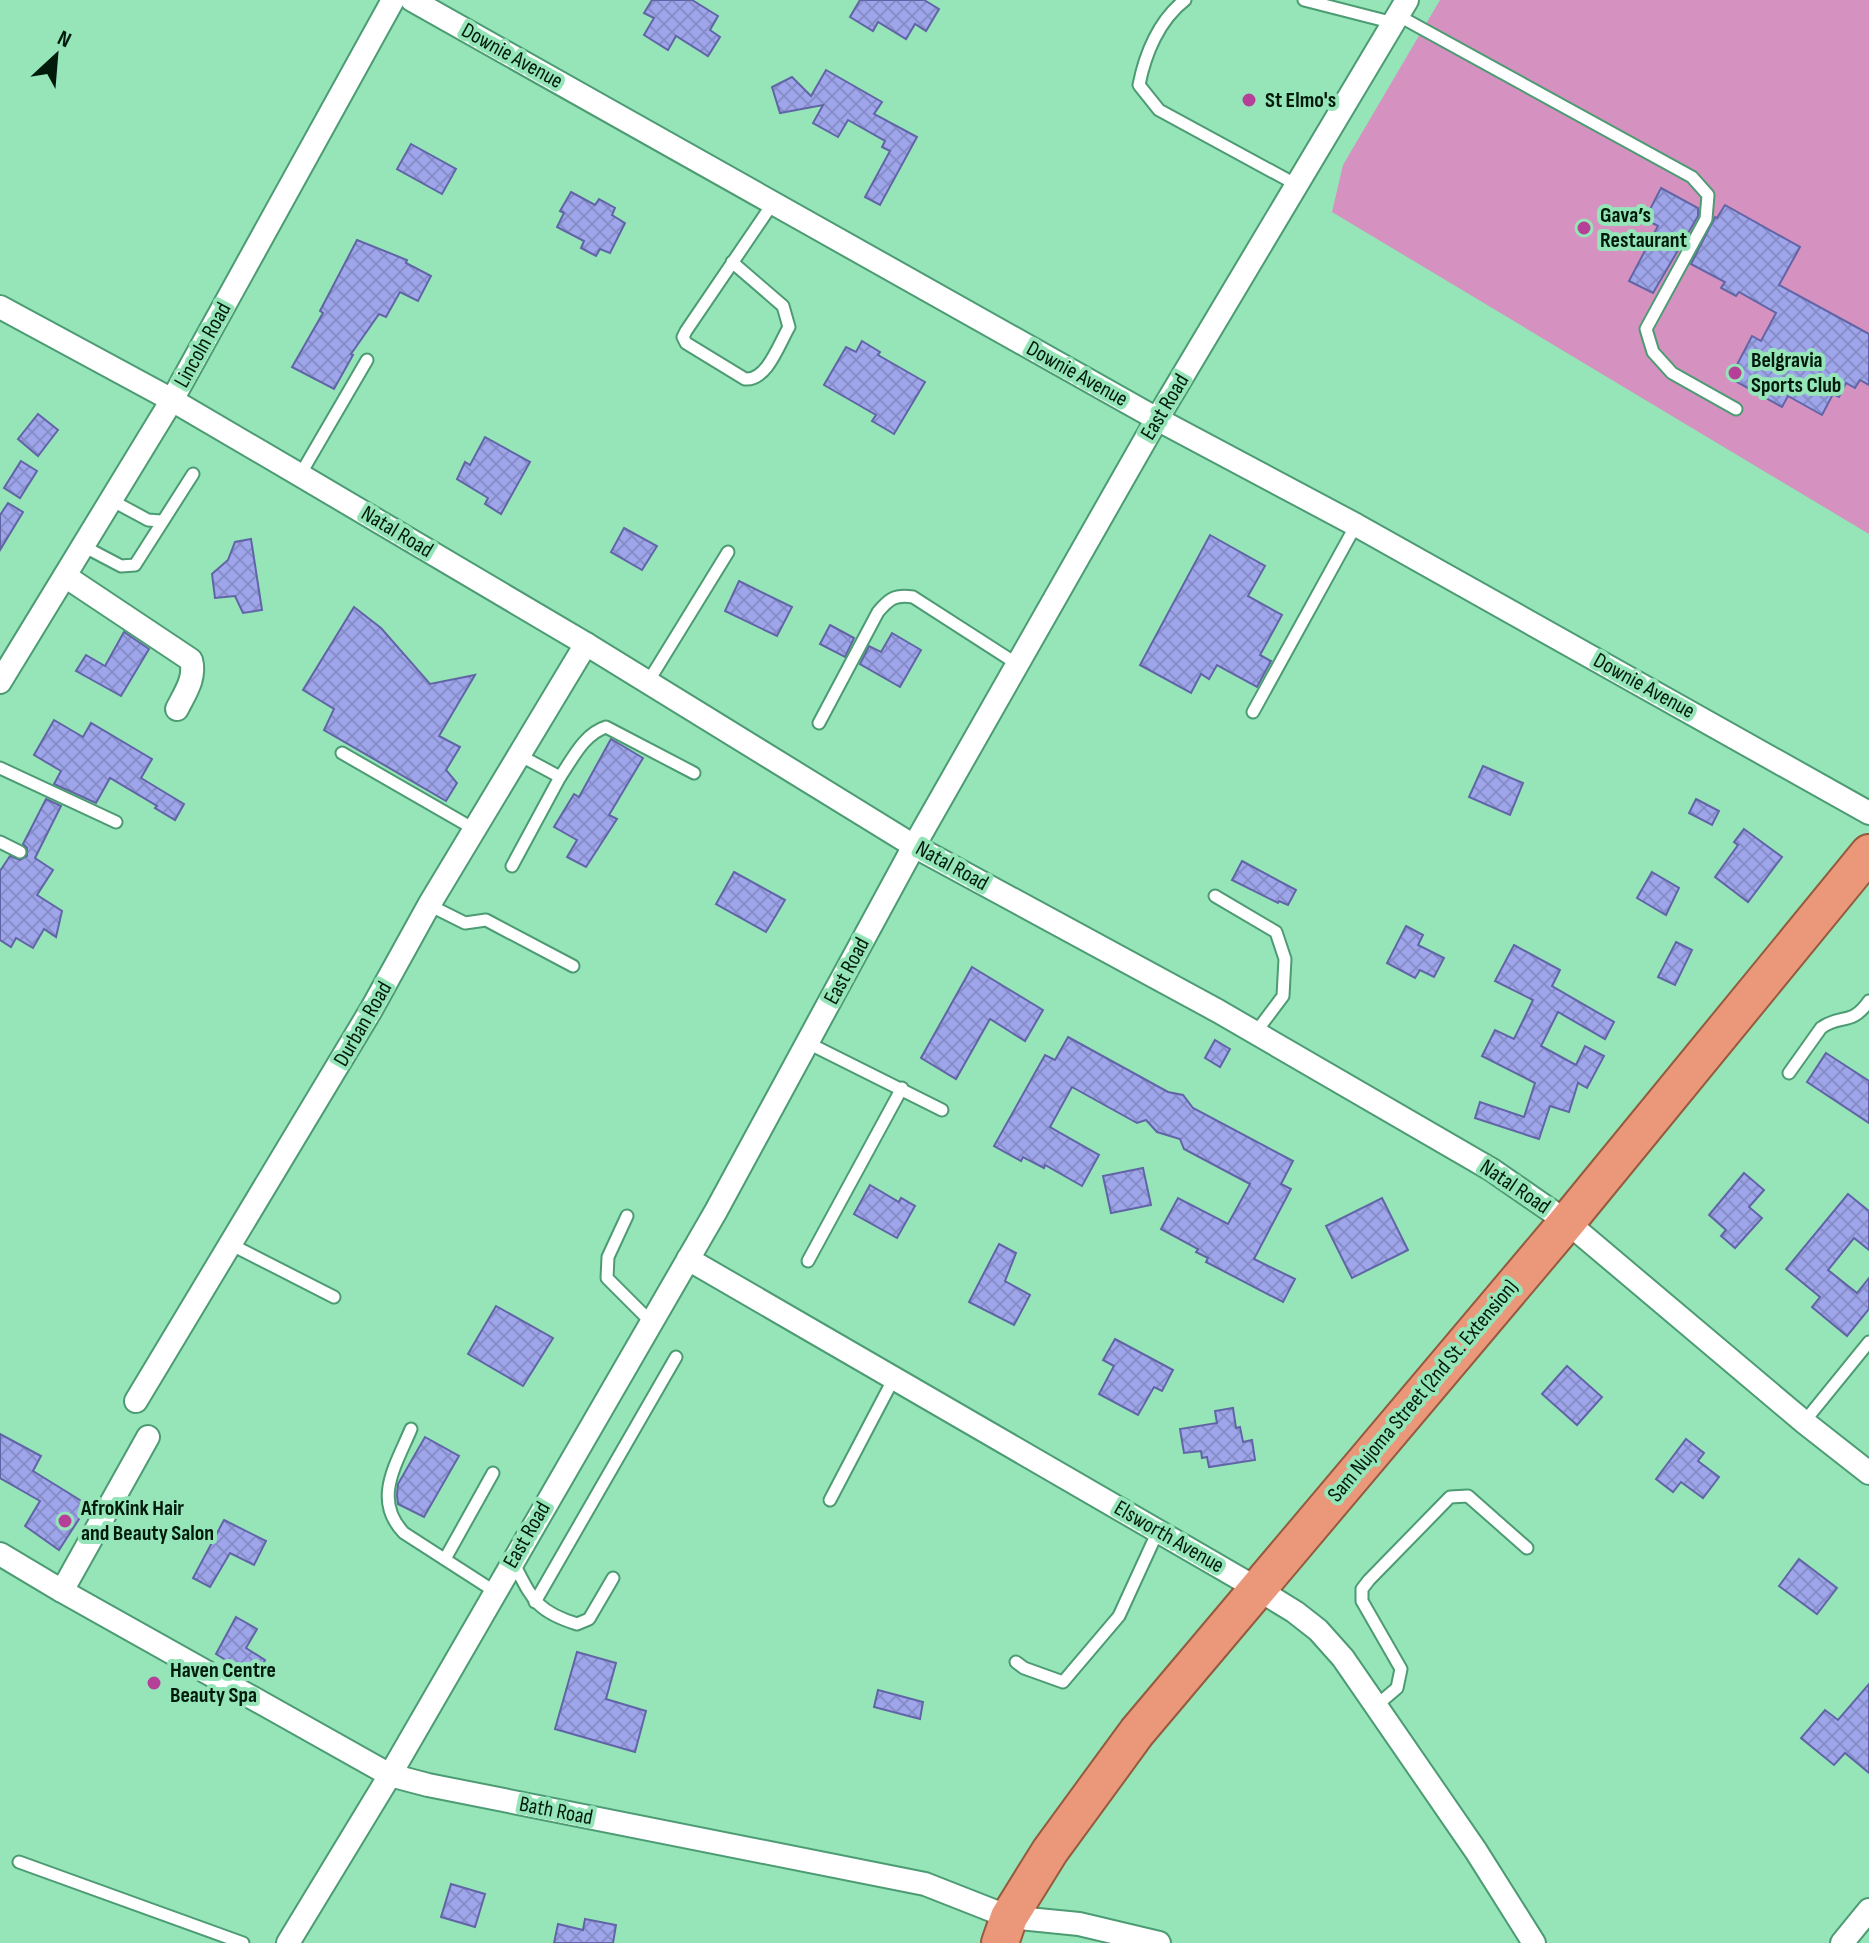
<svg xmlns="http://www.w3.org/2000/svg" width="1869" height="1943" font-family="'Sofia Sans Condensed',sans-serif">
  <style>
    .grass { fill: #d591bf }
    .building { fill: url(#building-cross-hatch); stroke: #6165a5; stroke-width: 2 }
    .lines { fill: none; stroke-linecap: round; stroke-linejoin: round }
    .service-casing { stroke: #4c9b73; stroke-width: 15 }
    .minor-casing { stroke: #4c9b73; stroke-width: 26 }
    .trunk-casing { stroke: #945b3e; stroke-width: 40 }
    .service { stroke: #fff; stroke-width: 11 }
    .minor { stroke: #fff; stroke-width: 22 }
    .trunk { stroke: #ea977a; stroke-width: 36 }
    .poi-dot { fill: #b64098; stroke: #95e5b9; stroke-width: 3 }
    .labels { text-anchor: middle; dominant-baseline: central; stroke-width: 8; stroke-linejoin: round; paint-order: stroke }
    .street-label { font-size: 22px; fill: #001b0c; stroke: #95e5b9 }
    .poi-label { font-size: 22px; font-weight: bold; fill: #001b0c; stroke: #95e5b9; text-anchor: start }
  </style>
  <defs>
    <pattern id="building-cross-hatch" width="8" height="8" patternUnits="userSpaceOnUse" patternTransform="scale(2)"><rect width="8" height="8" fill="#9ea5ea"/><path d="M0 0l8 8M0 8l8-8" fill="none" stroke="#868dc8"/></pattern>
  </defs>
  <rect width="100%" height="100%" fill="#95e5b9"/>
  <!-- grass -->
  <path class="grass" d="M1440,0H1869V534L1332,212L1343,165Z"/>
  <!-- building -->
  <g class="building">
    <path d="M652,0H692L718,16L710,30L720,37L708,56L676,36L668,50L644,35L654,18L644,13Z"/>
    <path d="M860,0H924L939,9L926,31L915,24L906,39L878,22L873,31L850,17Z"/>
    <path d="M826,70L882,102L874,114L917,137L880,205L865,197L890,151L882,147L885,141L848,120L838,137L813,123L823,105L780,113L772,87L792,77L811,96Z"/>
    <path d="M411,144L456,169L442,194L397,169Z"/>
    <path d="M1661,188L1698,208V216L1653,293L1629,281L1658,226L1645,219Z"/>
    <path d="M571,192L595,205L599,199L615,208L612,215L625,223L610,253L600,249L596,256L581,248L584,241L557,227L564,213L560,211Z"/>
    <path d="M1725,205L1800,247L1779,285L1869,334V385L1860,380L1855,388L1846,383L1839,397L1833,394L1822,415L1788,396L1782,407L1730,378L1752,336L1761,341L1776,313L1739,292L1736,296L1721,288L1725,282L1691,264L1715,217L1717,218Z"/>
    <path d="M357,240L407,260L406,263L431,276L418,301L400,292L386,317L379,314L351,354L353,355L334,389L292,367L323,313L320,311Z"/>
    <path d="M862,341L880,352L878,355L925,382L894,434L872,421L876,415L824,385L846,347L856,352Z"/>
    <path d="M38,414L58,430L38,456L18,439Z"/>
    <path d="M485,437L530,462L501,514L485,504L488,498L457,479L465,462L470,465Z"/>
    <path d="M21,461L37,471L20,498L4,488Z"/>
    <path d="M8,503L23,512L0,550V515Z"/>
    <path d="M624,528L657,546L642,570L611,552Z"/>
    <path d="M1210,535L1265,566L1248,596L1282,615L1260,655L1271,661L1257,687L1217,665L1209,679L1201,674L1191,693L1140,665Z"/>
    <path d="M251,539L262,610L243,613L235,596L215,598L212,574L228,560L235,542Z"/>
    <path d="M739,581L792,607L777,636L725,611Z"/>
    <path d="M354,607L381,628L430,684L475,675L439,736L460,747L446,770L457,783L446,801L324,730L334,709L303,690Z"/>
    <path d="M830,625L854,638L845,657L820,644Z"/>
    <path d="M124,632L149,649L121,696L76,671L86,655L105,666Z"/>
    <path d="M892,633L921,650L900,687L860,664L869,646L881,652Z"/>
    <path d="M54,720L83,737L91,723L152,759L141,778L184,804L175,820L155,808L157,806L110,778L96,803L54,784L61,771L34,755Z"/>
    <path d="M611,739L643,758L609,815L617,819L586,867L567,857L577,840L554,827L574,794L579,797Z"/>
    <path d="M1483,766L1523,783L1510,815L1469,797Z"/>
    <path d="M46,799L61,806L35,858L53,870L37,895L62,911L56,937L44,929L33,948L16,938L11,947L0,940V871L10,856L20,860L27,856V848L23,844Z"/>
    <path d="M1696,799L1719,811L1712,825L1689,813Z"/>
    <path d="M1744,829L1782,857L1748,902L1715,877L1738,845L1734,842Z"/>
    <path d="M1242,861L1296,890L1288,905L1279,901L1278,903L1232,880Z"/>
    <path d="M734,872L785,900L766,932L716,904Z"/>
    <path d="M1652,872L1679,888L1666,915L1637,898Z"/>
    <path d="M1406,926L1423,935L1418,945L1444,958L1434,977L1420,970L1415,978L1387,963Z"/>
    <path d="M1676,942L1692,950L1675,985L1658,977Z"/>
    <path d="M1514,945L1560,970L1552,986L1614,1022L1605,1039L1558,1012L1541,1046L1576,1065L1585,1046L1604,1056L1587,1088L1578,1083L1569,1112L1550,1106L1539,1139L1475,1118L1480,1102L1524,1117L1535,1083L1482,1056L1495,1030L1514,1039L1533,1000L1495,981Z"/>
    <path d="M972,967L1043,1010L1025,1041L990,1019L956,1079L921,1058Z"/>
    <path d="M1068,1037L1168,1092L1183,1095L1193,1108L1293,1161L1281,1184L1291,1189L1254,1259L1295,1279L1283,1302L1206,1262L1208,1258L1196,1252L1198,1249L1161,1229L1178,1198L1228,1224L1250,1184L1184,1149L1180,1139L1157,1132L1146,1120L1137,1123L1072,1087L1050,1127L1099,1155L1082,1186L1045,1165L1044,1168L1023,1157L1021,1161L994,1146L1045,1055L1055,1060Z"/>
    <path d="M1215,1040L1230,1049L1220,1067L1205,1058Z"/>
    <path d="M1826,1053L1869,1081V1123L1807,1082Z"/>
    <path d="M1143,1168L1151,1205L1111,1213L1103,1176Z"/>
    <path d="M1744,1173L1764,1190L1749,1207L1762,1218L1735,1248L1721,1236L1726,1230L1709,1215Z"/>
    <path d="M870,1185L899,1202L901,1198L915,1206L897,1238L854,1214Z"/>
    <path d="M1848,1194L1869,1211V1250L1854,1238L1828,1270L1857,1293L1869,1278V1309L1847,1336L1812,1307L1820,1297L1786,1269Z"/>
    <path d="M1382,1198L1408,1250L1352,1278L1326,1226Z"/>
    <path d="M999,1244L1016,1253L1005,1281L1030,1295L1014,1325L969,1302Z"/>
    <path d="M496,1306L553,1338L523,1386L468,1354Z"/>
    <path d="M1115,1339L1173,1370L1162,1391L1154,1387L1138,1415L1099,1394L1114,1366L1103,1360Z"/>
    <path d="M1567,1366L1602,1397L1577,1425L1542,1394Z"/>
    <path d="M1233,1408L1236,1428L1240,1427L1243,1442L1252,1440L1255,1460L1209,1467L1207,1457L1202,1458L1201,1451L1184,1453L1180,1429L1217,1423L1215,1411Z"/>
    <path d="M0,1434L41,1456L33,1471L88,1505L59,1550L25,1526L40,1501L0,1478Z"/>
    <path d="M425,1437L459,1456L424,1517L398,1504L397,1495L398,1484Z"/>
    <path d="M1686,1439L1704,1453L1698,1461L1719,1477L1703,1498L1681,1482L1673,1492L1656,1479Z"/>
    <path d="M224,1520L266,1541L254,1565L230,1553L210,1587L193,1578Z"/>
    <path d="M1799,1559L1837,1588L1817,1614L1779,1586Z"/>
    <path d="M236,1617L257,1629L246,1648L265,1660L256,1679L216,1654Z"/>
    <path d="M577,1652L616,1663L606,1699L646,1711L635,1752L555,1729Z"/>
    <path d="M1869,1684V1773L1845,1753L1834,1765L1801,1738L1825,1710L1838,1720Z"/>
    <path d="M878,1690L923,1702L920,1719L874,1707Z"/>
    <path d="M451,1884L485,1894L475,1927L441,1917Z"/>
    <path d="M585,1919L616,1925L613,1943H554L558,1924L583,1930Z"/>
  </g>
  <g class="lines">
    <defs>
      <g id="service">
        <path d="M1185,0C1159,20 1145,54 1139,85L1159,110L1297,185"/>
        <path d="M1304,0L1394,23"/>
        <path d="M1399,16L1692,177L1708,195L1706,219L1646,329L1653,352L1672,373L1736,409"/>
        <path d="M732,262L783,306L789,327C779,344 767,381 745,379L686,343L683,337L686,331L773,203"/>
        <path d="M300,475L367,360"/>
        <path d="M111,500L148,520L161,521"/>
        <path d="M83,546L121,566L135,565L193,474"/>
        <path d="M648,682L728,552"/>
        <path d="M1253,712L1356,525"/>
        <path d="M819,723L878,612C889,599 895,594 913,597L1017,664"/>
        <path d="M342,753L474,829"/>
        <path d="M521,756L560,777C573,758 584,734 606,727L694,773"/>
        <path d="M0,768L116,822"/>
        <path d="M0,842L20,852"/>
        <path d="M512,866L560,777"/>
        <path d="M1215,896L1276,932L1285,959L1283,996L1256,1032"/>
        <path d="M429,905L465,923L486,920L573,966"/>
        <path d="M808,1043L942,1110"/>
        <path d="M1789,1073L1821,1028C1841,1013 1851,1027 1869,1001"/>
        <path d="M627,1216L608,1257L607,1278L651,1322"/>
        <path d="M232,1245L334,1297"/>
        <path d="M808,1261L902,1088"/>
        <path d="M1804,1422L1869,1342"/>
        <path d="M411,1429C396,1465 372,1500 404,1533L494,1591"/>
        <path d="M830,1500L894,1378"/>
        <path d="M445,1559L493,1473"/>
        <path d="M513,1562C532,1598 535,1611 577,1624L589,1619L613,1578"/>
        <path d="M535,1602L676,1357"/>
        <path d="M1016,1662L1024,1668L1063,1682L1119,1616L1158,1531"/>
        <path d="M1377,1705L1397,1688L1401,1669L1362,1601V1589L1369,1580L1450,1497L1468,1496L1527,1548"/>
        <path d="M19,1862L243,1943"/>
      </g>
      <g id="minor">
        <path d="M412,0L1157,419L1356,525L1869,813"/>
        <path d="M0,307L172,400L300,475L586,644L914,846L1218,1011L1492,1170L1567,1222L1804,1422L1869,1473"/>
        <path d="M65,576L191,660C196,678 185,693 177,709"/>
        <path d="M0,682L172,400L393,0"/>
        <path d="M688,1259L1256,1588L1295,1612L1318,1630L1343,1658L1476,1851L1534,1943"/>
        <path d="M136,1401L371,1010L429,905L586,644"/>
        <path d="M0,1554L62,1591L390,1775L428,1785L925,1884L1009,1917L1079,1924L1159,1943"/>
        <path d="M62,1591L148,1437"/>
        <path d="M288,1943L390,1775L716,1211L914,846L1157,419L1407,0"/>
        <path d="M1842,1943L1869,1910"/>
      </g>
      <path id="trunk" d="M1000,1943L1009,1917L1050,1851L1137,1732L1567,1222L1869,853"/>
    </defs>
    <!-- service casing -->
    <use href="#service" class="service-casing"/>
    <!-- minor casing -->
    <use href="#minor" class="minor-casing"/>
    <!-- trunk casing -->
    <use href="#trunk" class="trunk-casing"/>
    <!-- service -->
    <use href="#service" class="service"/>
    <!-- minor -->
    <use href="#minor" class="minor"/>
    <!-- trunk -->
    <use href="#trunk" class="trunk"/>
  </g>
  <!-- markers -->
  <g class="poi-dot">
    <circle cx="1249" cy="100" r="8"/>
    <circle cx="1584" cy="228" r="8"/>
    <circle cx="1735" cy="373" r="8"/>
    <circle cx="65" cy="1521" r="8"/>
    <circle cx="154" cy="1683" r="8"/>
  </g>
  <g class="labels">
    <!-- street labels -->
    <g class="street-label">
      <text transform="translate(512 56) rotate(29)">Downie Avenue</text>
      <text transform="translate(203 345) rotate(-61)">Lincoln Road</text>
      <text transform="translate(1077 374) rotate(29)">Downie Avenue</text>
      <text transform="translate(1165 407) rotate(-59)">East Road</text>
      <text transform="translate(397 532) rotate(31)">Natal Road</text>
      <text transform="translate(1644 686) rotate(29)">Downie Avenue</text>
      <text transform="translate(952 866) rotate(29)">Natal Road</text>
      <text transform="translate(847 971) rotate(-62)">East Road</text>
      <text transform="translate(363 1024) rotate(-60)">Durban Road</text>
      <text transform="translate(1515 1187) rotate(34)">Natal Road</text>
      <text transform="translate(1423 1391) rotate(-50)">Sam Nujoma Street (2nd St. Extension)</text>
      <text transform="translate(527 1535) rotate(-60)">East Road</text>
      <text transform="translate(1169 1537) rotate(30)">Elsworth Avenue</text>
      <text transform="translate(556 1811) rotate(11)">Bath Road</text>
    </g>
    <!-- poi labels -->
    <g class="poi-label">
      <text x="1265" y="100">St Elmo's</text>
      <text x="1600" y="215">Gava’s<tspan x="1600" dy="25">Restaurant</tspan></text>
      <text x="1751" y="360">Belgravia<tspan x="1751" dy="25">Sports Club</tspan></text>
      <text x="81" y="1508">AfroKink Hair<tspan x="81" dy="25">and Beauty Salon</tspan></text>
      <text x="170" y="1670">Haven Centre<tspan x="170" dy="25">Beauty Spa</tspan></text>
    </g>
  </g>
  <!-- north arrow -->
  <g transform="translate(56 56) rotate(26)" stroke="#95e5b9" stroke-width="6" paint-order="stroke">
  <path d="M0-6L14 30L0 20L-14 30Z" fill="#001b0c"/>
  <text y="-12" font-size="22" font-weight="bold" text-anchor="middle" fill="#001b0c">N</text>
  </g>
</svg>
